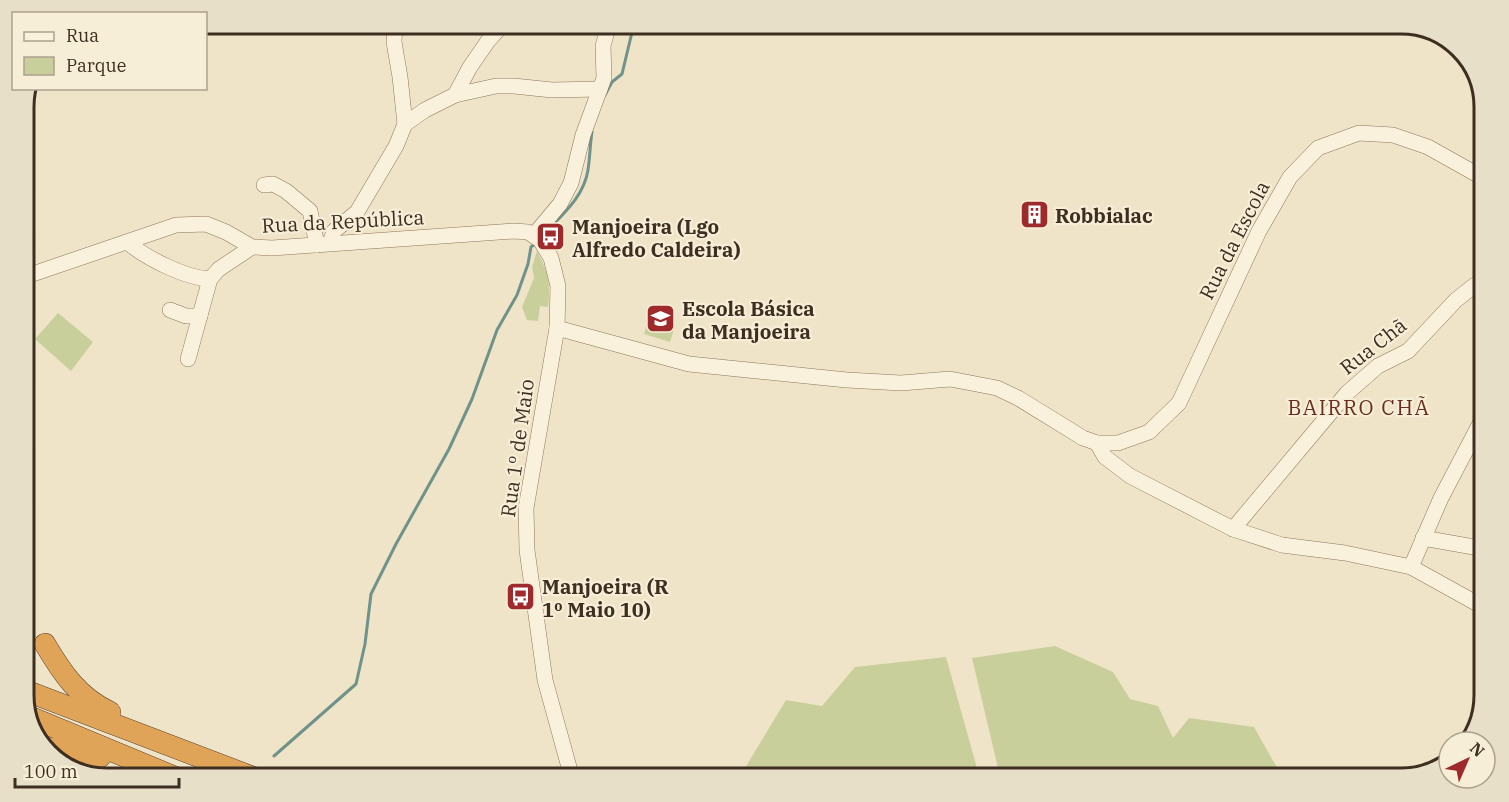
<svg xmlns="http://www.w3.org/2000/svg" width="1509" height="802" font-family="'IBM Plex Serif',serif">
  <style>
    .green { fill: #c9cf9b }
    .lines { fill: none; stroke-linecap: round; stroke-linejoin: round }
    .stream { stroke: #6f938a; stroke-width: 3 }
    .minor-casing { stroke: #8d765c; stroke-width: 16 }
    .highway-casing { stroke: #5b4430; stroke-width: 22 }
    .minor { stroke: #faf1dc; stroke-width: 15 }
    .highway { stroke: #e0a458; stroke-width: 21 }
    .labels { text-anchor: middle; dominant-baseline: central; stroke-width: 4.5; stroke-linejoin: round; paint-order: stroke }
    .poi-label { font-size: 20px; font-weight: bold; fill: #3d2e20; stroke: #f7eed8; text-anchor: start }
    .street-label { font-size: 20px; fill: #3d2e20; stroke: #f7eed8 }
    .neighbourhood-label { font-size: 21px; letter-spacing: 1.5px; fill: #6b2e1e; stroke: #f7eed8 }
    .rim { fill: none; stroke: #3d2e20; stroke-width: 3 }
  </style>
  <rect width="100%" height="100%" fill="#f0e4c8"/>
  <!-- green -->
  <g class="green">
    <path d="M537,251C548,272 551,284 548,307L540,306L538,321L527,320L522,307L534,278L532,267Z"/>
    <path d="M58,313L93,342L71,371L35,339Z"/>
    <path d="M649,318L675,326L670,342L644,334Z"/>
    <path d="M1055,646L1113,672L1130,699L1158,706L1173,738L1189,718L1254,727L1283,778H739L786,700L822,706L855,667L946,657L977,768H998L972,658Z"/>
  </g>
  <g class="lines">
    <!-- stream -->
    <g class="stream">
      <path d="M605,95L612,82L622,74L634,24"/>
      <path d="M547,231C564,213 584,196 588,170C590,157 590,145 592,132"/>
      <path d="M274,756L356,684L365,644L371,594L396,544L449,449L472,399L497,330L517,295L528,264L531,247L536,243"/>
    </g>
    <defs>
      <g id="minor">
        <path d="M395,24L394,42L400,77L405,124"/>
        <path d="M455,95L496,86H514L552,90L600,89"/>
        <path d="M264,185L273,184L286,191L310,211L317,245"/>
        <path d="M534,235L560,204L571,183L583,135L604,78L603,46L609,24"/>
        <path d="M127,242C146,258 185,278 210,279"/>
        <path d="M330,243L334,231L357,212L396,146L405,124L425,110L455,95L470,67L488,41L503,24"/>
        <path d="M24,277L176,225L206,224L226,232L252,247L272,248L514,231L528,232L540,240L551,258L558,286L557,328L526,508L527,550L545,680L572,778"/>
        <path d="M170,310L186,316H200"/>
        <path d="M557,328L689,364L847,380L901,383L950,379L997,388L1018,398L1083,438L1097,443H1118L1149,432L1179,403L1259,231L1290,177L1318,148L1359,133L1393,135L1428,147L1485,179"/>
        <path d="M188,359L210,279L219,269L252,247"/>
        <path d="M1097,443L1105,457L1130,476L1233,529L1282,545L1345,553L1411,567L1485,608"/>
        <path d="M1233,529L1347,393L1378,366L1408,351L1456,300L1475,285"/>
        <path d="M1423,538L1485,549"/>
        <path d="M1411,567L1441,498L1485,414"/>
      </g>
      <g id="highway">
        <path d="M45,644C62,673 79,698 110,712"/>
        <path d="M24,690L255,778"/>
        <path d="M30,717L177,778"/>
        <path d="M47,749L60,748L100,757"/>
      </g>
    </defs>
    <!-- minor casing -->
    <use href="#minor" class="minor-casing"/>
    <!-- highway casing -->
    <use href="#highway" class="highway-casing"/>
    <!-- minor -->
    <use href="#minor" class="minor"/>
    <!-- highway -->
    <use href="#highway" class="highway"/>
  </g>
  <!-- icons -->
  <defs>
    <symbol id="building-square" viewBox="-11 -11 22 22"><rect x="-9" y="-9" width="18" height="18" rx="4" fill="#9e2a2b" stroke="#f7eed8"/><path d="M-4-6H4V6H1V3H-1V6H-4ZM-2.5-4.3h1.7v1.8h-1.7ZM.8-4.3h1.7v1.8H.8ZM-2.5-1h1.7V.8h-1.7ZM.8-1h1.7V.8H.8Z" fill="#fff"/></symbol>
    <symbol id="bus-square" viewBox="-11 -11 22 22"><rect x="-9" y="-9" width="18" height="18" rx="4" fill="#9e2a2b" stroke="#f7eed8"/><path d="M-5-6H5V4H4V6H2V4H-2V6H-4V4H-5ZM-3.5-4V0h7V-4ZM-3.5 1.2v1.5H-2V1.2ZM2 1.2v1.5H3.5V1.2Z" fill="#fff"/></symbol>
    <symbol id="school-square" viewBox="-11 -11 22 22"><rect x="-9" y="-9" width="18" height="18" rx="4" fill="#9e2a2b" stroke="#f7eed8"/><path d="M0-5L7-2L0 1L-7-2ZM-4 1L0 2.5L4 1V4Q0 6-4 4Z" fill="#fff"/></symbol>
  </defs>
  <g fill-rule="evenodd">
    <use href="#building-square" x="1018" y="198" width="33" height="33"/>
    <use href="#bus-square" x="534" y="220" width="33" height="33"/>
    <use href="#school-square" x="644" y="302" width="33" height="33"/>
    <use href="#bus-square" x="504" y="580" width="33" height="33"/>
  </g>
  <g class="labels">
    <!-- poi labels -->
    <g class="poi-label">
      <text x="1055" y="215">Robbialac</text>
      <text x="572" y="226">Manjoeira (Lgo<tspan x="572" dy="23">Alfredo Caldeira)</tspan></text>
      <text x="682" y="308">Escola Básica<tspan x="682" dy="23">da Manjoeira</tspan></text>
      <text x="542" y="586">Manjoeira (R<tspan x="542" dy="23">1º Maio 10)</tspan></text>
    </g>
    <!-- street labels -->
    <g class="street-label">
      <text transform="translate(343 221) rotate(-3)">Rua da República</text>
      <text transform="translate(1234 240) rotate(-63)">Rua da Escola</text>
      <text transform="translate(1373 346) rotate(-38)">Rua Chã</text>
      <text transform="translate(517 448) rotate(-82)">Rua 1º de Maio</text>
    </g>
    <!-- neighbourhood labels -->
    <g class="neighbourhood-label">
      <text x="1359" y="407">BAIRRO CHÃ</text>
    </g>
  </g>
  <!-- crop -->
  <path d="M0 0H1509V802H0ZM107 34H1401A73 73 0 0 1 1474 107V695A73 73 0 0 1 1401 768H107A73 73 0 0 1 34 695V107A73 73 0 0 1 107 34Z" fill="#e8dfc9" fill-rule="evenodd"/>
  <path class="rim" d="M107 34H1401A73 73 0 0 1 1474 107V695A73 73 0 0 1 1401 768H107A73 73 0 0 1 34 695V107A73 73 0 0 1 107 34Z"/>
  <!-- legend -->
  <rect x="12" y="12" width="195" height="78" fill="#f7eed8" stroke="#ada18e" stroke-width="1.5"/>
  <rect x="24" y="32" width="30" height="9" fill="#faf1dc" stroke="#ada18e" stroke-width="1.5"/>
  <text x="66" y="42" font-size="18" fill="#3d2e20">Rua</text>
  <rect x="24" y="57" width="30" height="18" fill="#c9cf9b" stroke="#ada18e" stroke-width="1.5"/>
  <text x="66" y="72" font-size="18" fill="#3d2e20">Parque</text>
  <!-- north arrow -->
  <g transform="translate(1467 760) rotate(44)"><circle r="28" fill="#f7eed8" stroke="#ada18e" stroke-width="1.5"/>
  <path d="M0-4.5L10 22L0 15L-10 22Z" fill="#9e2a2b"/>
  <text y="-9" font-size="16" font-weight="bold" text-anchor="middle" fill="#3d2e20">N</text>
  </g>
  <!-- scale -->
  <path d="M15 778v9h164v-9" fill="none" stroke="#3d2e20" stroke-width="3"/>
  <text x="24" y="778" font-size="18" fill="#3d2e20" stroke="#f7eed8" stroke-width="4.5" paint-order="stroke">100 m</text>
</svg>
